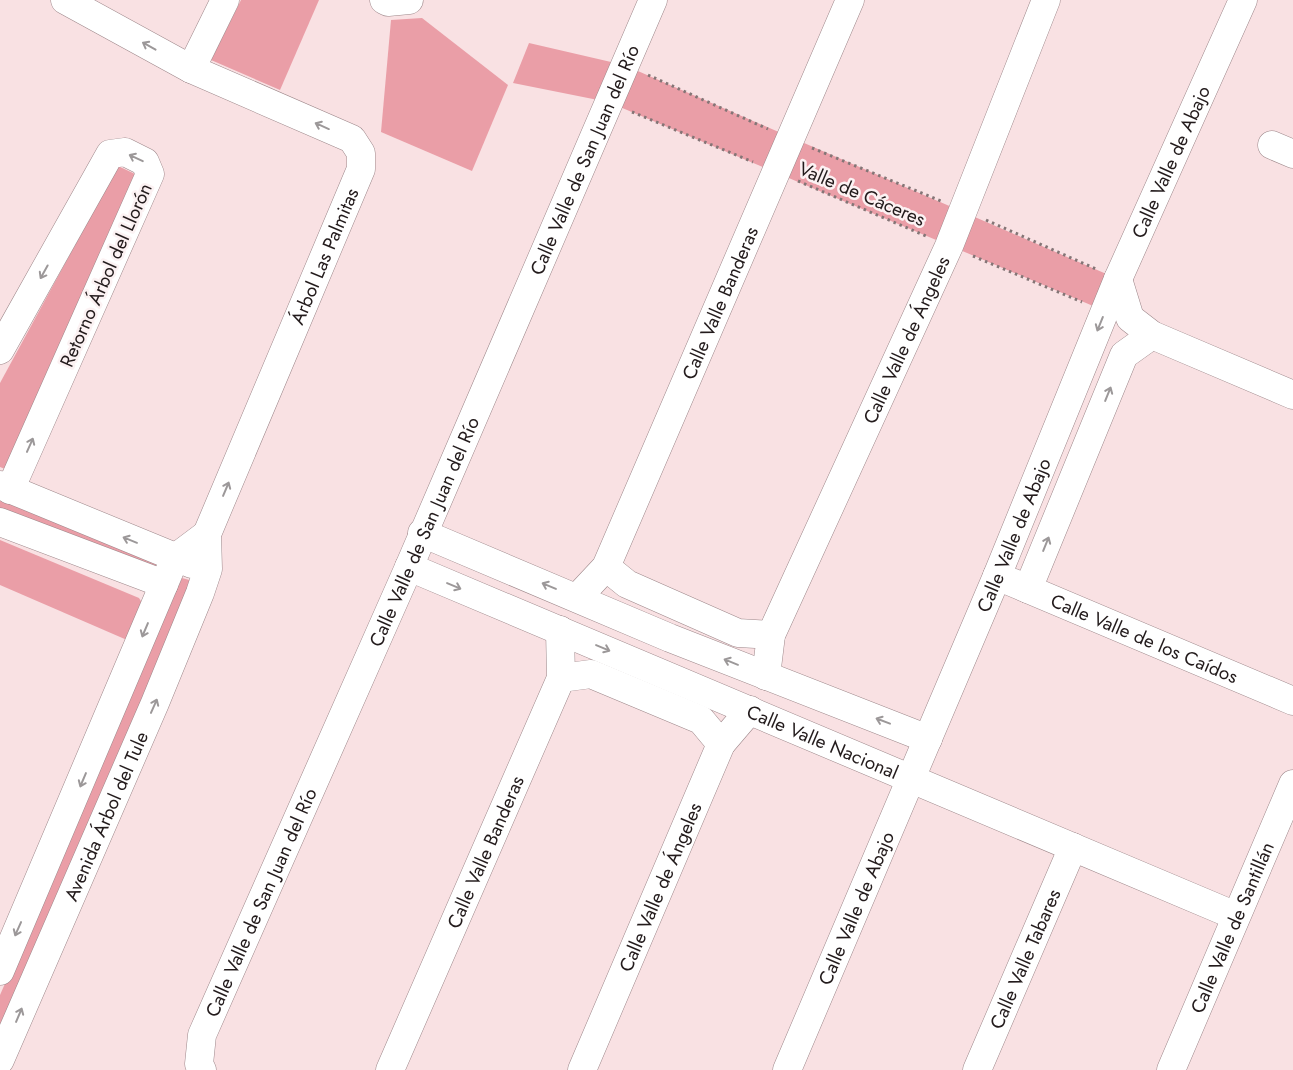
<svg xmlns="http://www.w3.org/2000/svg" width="1293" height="1070" font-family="Jost,sans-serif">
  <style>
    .green { fill: #ea9ea7 }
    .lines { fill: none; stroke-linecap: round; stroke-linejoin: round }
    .minor-casing { stroke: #9d878a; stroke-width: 29 }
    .path { stroke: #847576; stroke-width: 3; stroke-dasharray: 2.5 4; stroke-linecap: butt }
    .minor { stroke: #fff; stroke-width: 28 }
    .oneway { stroke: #9c9899 }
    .labels { text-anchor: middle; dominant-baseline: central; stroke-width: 5; stroke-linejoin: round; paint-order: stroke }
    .street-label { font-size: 19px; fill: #231b1c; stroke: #fcf2f3 }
  </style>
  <rect width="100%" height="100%" fill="#f9e1e3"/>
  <!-- green -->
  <g class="green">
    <path d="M241,0H319L280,90L211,60Z"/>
    <path d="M422,18L508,85L472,171L381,132L391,20Z"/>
    <path d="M529,43L624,65L1118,279L1105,311L608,102L513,83Z"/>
    <path d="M118,166L135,174L5,469L0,467V383Z"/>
    <path d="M0,497L163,566L158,575L0,509Z"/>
    <path d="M0,540L139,598L144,606L127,640L0,585Z"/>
    <path d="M182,578L193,581L0,1031V995Z"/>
  </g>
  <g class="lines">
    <defs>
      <g id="minor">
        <path d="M384,0L388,2L409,0"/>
        <path d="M191,69L225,0"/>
        <path d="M1272,145L1293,154"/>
        <path d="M1118,279L1130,318L1152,335L1293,395"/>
        <path d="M0,350L110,154L125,152L145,162L150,174L10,490"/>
        <path d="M0,485L192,564"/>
        <path d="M0,522L164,584"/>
        <path d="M422,533L670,638L928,739"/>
        <path id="s1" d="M409,567L1236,916"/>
        <path d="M606,567L627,584L738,633L771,635"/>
        <path id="s2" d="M997,576L1293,701"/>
        <path d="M1028,589L1124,355L1152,335"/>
        <path id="s3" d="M577,598L606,567L850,0"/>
        <path id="s4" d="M766,676L771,635L949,246L1046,0"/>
        <path d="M561,678L591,674L701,720L721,744"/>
        <path d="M0,971L175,558L207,534"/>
        <path id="s5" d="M0,1060L155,703L200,593L208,569L207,534L361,169V153L352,139L191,69L65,0"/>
        <path id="s6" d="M202,1070L199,1064L202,1035L409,567L653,0"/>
        <path id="s7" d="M390,1070L561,678L560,630"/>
        <path id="s8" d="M582,1070L721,744L750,710"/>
        <path id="s9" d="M787,1070L997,576L1118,279L1243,0"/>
        <path id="s10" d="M977,1070L1073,847"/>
        <path id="s11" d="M1171,1070L1293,784"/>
      </g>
    </defs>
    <!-- minor casing -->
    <use href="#minor" class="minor-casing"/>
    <!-- path -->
    <g class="path">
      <path d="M648,75L768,129"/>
      <path d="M632,112L753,162"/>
      <path d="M812,148L941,201"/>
      <path d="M798,181L926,236"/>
      <path d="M986,220L1096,269"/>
      <path d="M973,256L1082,302"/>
    </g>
    <!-- minor -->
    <use href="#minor" class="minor"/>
  </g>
  <!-- one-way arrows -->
  <defs><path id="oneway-shaft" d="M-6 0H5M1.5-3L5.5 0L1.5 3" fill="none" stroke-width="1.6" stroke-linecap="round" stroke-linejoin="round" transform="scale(1.25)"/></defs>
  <g class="oneway">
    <use href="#oneway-shaft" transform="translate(149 46) rotate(-151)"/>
    <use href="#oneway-shaft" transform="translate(322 126) rotate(-156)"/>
    <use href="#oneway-shaft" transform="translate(136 158) rotate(-155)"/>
    <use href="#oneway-shaft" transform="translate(44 272) rotate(119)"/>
    <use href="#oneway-shaft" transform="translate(1100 324) rotate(112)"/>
    <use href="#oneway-shaft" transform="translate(1108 394) rotate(-68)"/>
    <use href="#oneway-shaft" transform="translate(30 445) rotate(-66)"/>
    <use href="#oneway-shaft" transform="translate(226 489) rotate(-67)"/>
    <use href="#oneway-shaft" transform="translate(130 540) rotate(-158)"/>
    <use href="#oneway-shaft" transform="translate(1046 544) rotate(-68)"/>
    <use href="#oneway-shaft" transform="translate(454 586) rotate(23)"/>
    <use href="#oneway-shaft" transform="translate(549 586) rotate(-157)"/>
    <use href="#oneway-shaft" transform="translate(145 630) rotate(113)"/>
    <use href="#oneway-shaft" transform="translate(603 648) rotate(23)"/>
    <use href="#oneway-shaft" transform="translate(731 662) rotate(-158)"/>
    <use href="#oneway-shaft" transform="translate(154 706) rotate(-66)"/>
    <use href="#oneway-shaft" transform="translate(883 721) rotate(-159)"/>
    <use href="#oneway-shaft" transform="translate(83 780) rotate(113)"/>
    <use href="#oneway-shaft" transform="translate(18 929) rotate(114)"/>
    <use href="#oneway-shaft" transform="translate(19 1015) rotate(-67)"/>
  </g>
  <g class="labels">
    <!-- street labels -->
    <g class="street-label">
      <text stroke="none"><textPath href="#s6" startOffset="991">Calle Valle de San Juan del Río</textPath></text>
      <text stroke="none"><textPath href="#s9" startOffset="986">Calle Valle de Abajo</textPath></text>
      <text transform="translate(862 194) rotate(23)">Valle de Cáceres</text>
      <text stroke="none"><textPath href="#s5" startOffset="870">Árbol Las Palmitas</textPath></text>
      <text transform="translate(106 275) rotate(-66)">Retorno Árbol del Llorón</text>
      <text stroke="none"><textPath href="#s3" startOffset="330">Calle Valle Banderas</textPath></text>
      <text stroke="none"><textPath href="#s4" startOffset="366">Calle Valle de Ángeles</textPath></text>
      <text stroke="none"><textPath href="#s6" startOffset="586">Calle Valle de San Juan del Río</textPath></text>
      <text stroke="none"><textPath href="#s9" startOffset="581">Calle Valle de Abajo</textPath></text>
      <text stroke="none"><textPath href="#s2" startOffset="160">Calle Valle de los Caídos</textPath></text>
      <text stroke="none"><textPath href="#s1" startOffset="449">Calle Valle Nacional</textPath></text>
      <text stroke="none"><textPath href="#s5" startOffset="266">Avenida Árbol del Tule</textPath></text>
      <text stroke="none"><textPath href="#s7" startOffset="238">Calle Valle Banderas</textPath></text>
      <text stroke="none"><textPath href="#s8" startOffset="199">Calle Valle de Ángeles</textPath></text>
      <text stroke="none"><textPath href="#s6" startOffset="181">Calle Valle de San Juan del Río</textPath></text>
      <text stroke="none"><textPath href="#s9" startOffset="176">Calle Valle de Abajo</textPath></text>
      <text stroke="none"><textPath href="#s11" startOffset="155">Calle Valle de Santillán</textPath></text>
      <text stroke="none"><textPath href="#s10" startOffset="121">Calle Valle Tabares</textPath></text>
    </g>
  </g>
</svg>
